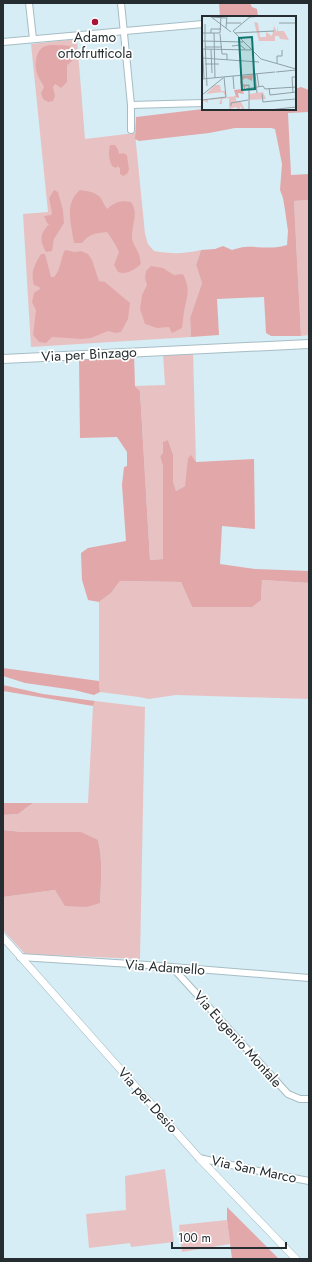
<svg xmlns="http://www.w3.org/2000/svg" width="312" height="1262" font-family="Jost,sans-serif">
  <style>
    .green { fill: #e8c2c3 }
    .forest { fill: #e2a8a9 }
    .lines { fill: none; stroke-linecap: round; stroke-linejoin: round }
    .minor-casing { stroke: #a7bdc5; stroke-width: 8 }
    .tertiary-casing { stroke: #a7bdc5; stroke-width: 8 }
    .secondary-casing { stroke: #a7bdc5; stroke-width: 10 }
    .minor { stroke: #fff; stroke-width: 6 }
    .tertiary { stroke: #fff; stroke-width: 7 }
    .secondary { stroke: #fff; stroke-width: 8 }
    .poi-dot { fill: #a91135; stroke: #fff; stroke-width: 1.5 }
    .labels { text-anchor: middle; dominant-baseline: central; stroke-width: 3.5; stroke-linejoin: round; paint-order: stroke }
    .poi-label { font-size: 14px; fill: #252d30; stroke: #fff }
    .street-label { font-size: 14px; fill: #252d30; stroke: #fff }
    .inset-road { fill: none; stroke: #8fa0a6; stroke-width: 1 }
    .view { fill: #0f766e; fill-opacity: 0.15; stroke: #0f766e; stroke-width: 2 }
    .inset-edge { fill: none; stroke: #252d30; stroke-width: 2 }
  </style>
  <rect width="100%" height="100%" fill="#d6edf5"/>
  <!-- green -->
  <g class="green">
    <path d="M77,39L85,139L135,133L145,234L148,244L154,251C172,254 183,254 201,250L196,265L202,283L190,318L191,337L31,347L23,214L48,212L31,44Z"/>
    <path d="M309,200V335L301,336L294,201Z"/>
    <path d="M193,351L196,462L185,486L176,491L173,481V454L168,440L163,453L160,456L163,467V559L150,560L140,391L135,386L165,385L163,353Z"/>
    <path d="M262,580L309,583V699L176,695L149,699L139,697L100,692L99,681V602L111,593L120,581L181,582L192,607L261,600Z"/>
    <path d="M95,701L145,707L140,959L25,954L3,930V897L55,890L100,902C101,882 103,860 98,840L3,830V815L18,814L33,803H88L93,706Z"/>
    <path d="M165,1169L174,1242L131,1247L130,1243L89,1248L86,1214L126,1210L125,1176Z"/>
    <path d="M227,1220L230,1244L182,1252L179,1225Z"/>
  </g>
  <!-- forest -->
  <g class="forest">
    <path d="M219,3H250L252,7L257,9L258,16L220,17Z"/>
    <path d="M62,45L70,46C76,56 77,58 67,65V82L61,88L55,84L53,87L55,96L53,101L48,102L43,99L41,93L44,87C42,82 38,78 37,73C34,65 36,48 46,46C51,44 57,46 62,45Z"/>
    <path d="M301,87L309,90V112L288,113L291,175L309,174V200L294,201L301,336H271L266,333L264,297L217,299L219,335L191,337L190,318L202,283L196,265L201,250L215,249L223,246L232,250C236,249 241,247 245,247C259,246 272,250 287,245L288,231L285,210L283,198L280,190L282,164L275,129L271,128H235L209,133L139,141L135,139L136,117L203,109H295V89Z"/>
    <path d="M110,145H115L118,149L119,154L123,153L127,155L129,170L127,174L123,176L120,174V169L118,166L116,168L112,166C109,159 108,153 110,145Z"/>
    <path d="M54,190L58,192L63,210L64,223L54,239L52,251L46,252C39,240 40,234 49,224L47,223L44,216L51,215L52,213L49,198Z"/>
    <path d="M80,190C87,191 95,192 100,197C103,201 104,205 107,209C115,202 120,200 131,202C139,213 132,224 132,236C132,244 136,247 139,254C140,257 140,261 141,264C134,270 127,275 118,272L114,265L119,252L115,244L107,232C96,233 89,234 82,243H74C71,224 64,203 80,190Z"/>
    <path d="M65,250L75,252L81,251L88,254L92,260L99,281L105,282L130,303L128,319L121,332L116,333L108,331L91,338L81,339L52,337L46,343L39,342L33,335L36,310L32,302L34,293L41,288L34,285C30,272 35,264 41,254H45L51,277H54C61,270 60,259 65,250Z"/>
    <path d="M151,266L163,268L174,275L183,274C191,290 187,296 184,312C183,317 183,323 182,328L172,333L169,327L157,328L145,324L140,309L142,295L147,285L145,278L146,271Z"/>
    <path d="M134,354L135,386L140,391L150,560L163,559V467L160,456L163,453V442L168,440L173,454V481L176,491L185,486L188,458L191,455L196,462L254,459L255,529L222,526L220,564L255,569L309,571V583L262,580L261,600L252,607H192L181,582L120,581L111,593L99,602L88,600L82,580L81,553L88,548L126,541L122,485L124,467L127,466V452L117,437L80,438L79,359Z"/>
    <path d="M3,668L99,681L100,692L94,695L74,690L25,683L3,676Z"/>
    <path d="M3,685L43,694L95,701L93,706L3,691Z"/>
    <path d="M3,803H33L18,814L3,815Z"/>
    <path d="M3,830L22,832H81L98,840C103,860 101,882 100,903L87,907L65,906L55,890L3,897Z"/>
    <path d="M227,1207L279,1259H232L227,1220Z"/>
  </g>
  <g class="lines">
    <defs>
      <g id="minor">
        <path d="M29,3L33,39"/>
        <path d="M121,3L131,105L203,103"/>
        <path d="M3,42L203,24"/>
        <path d="M131,105V130"/>
        <path d="M20,957L147,965L309,978"/>
        <path d="M172,967L288,1094L300,1099H309"/>
        <path d="M199,1158L277,1175L309,1181"/>
      </g>
      <path id="tertiary" d="M3,937L199,1158L296,1259"/>
      <path id="secondary" d="M3,359L309,344"/>
    </defs>
    <!-- minor casing -->
    <use href="#minor" class="minor-casing"/>
    <!-- tertiary casing -->
    <use href="#tertiary" class="tertiary-casing"/>
    <!-- secondary casing -->
    <use href="#secondary" class="secondary-casing"/>
    <!-- minor -->
    <use href="#minor" class="minor"/>
    <!-- tertiary -->
    <use href="#tertiary" class="tertiary"/>
    <!-- secondary -->
    <use href="#secondary" class="secondary"/>
  </g>
  <!-- markers -->
  <circle class="poi-dot" cx="95" cy="22" r="4"/>
  <g class="labels">
    <!-- poi labels -->
    <g class="poi-label">
      <text x="95" y="37">Adamo<tspan x="95" dy="16">ortofrutticola</tspan></text>
    </g>
    <!-- street labels -->
    <g class="street-label">
      <text transform="translate(89 354) rotate(-3)">Via per Binzago</text>
      <text transform="translate(165 967) rotate(4)">Via Adamello</text>
      <text transform="translate(238 1039) rotate(48)">Via Eugenio Montale</text>
      <text transform="translate(148 1100) rotate(48)">Via per Desio</text>
      <text transform="translate(254 1169) rotate(12)">Via San Marco</text>
    </g>
  </g>
  <!-- overview -->
  <g transform="translate(202 16)">
    <rect width="94" height="94" fill="#d6edf5"/>
    <path d="M52,6L56,7L58,21H64V16L70,20L72,10L75,16V10L76,15H82L87,24L78,23L77,20H73V25H57ZM13,69H23H18L19,75H23L24,81L21,76L4,78ZM61,76L64,83L47,84V78ZM34,80V85L39,86L43,94H40L39,90L37,94L34,91L27,93V82L20,83V88H17L19,83L6,84V87L1,84Z" fill="#e8c2c3"/>
    <path d="M51,59L50,65L44,62L40,64L41,68L47,69H43V75L41,70H39L42,78L36,77L37,82L34,81L32,74L39,73V69H41L38,67L40,60Z" fill="#e2a8a9"/>
    <path class="inset-road" d="M8,0L29,16M81,0H94M10,1L24,2M48,1L61,0M24,7H39M77,7H94M3,8V25M24,12L25,0M31,15L59,43L94,53M31,15L48,1M0,17H18M9,17V13H19M12,17L13,62M18,17L19,0M33,17L72,15M18,18L20,38H25V44M0,19L2,63M1,25L41,26M3,25L5,70M30,30L38,29L43,33M3,31H20M0,33L49,34M9,33L10,57M0,42L57,46M75,47V40H80V34M3,48H17M74,56L94,54M53,58L55,77M55,58L57,71M31,60L32,73M0,63L73,56M43,70L47,69V94M67,72L68,79L94,76M44,73L61,70L63,73L94,71M91,77L90,61H94M60,78L61,86L81,84M0,79L21,62M0,84L24,81L22,61M81,84L94,83M29,90V87L46,84M67,94L94,91"/>
    <path class="view" d="M50,21L53,73L40,74L37,22Z"/>
    <rect width="94" height="94" class="inset-edge"/>
  </g>
  <!-- border -->
  <rect width="312" height="1262" fill="none" stroke="#252d30" stroke-width="8"/>
  <!-- scale -->
  <path d="M172 1242v6h114v-6" fill="none" stroke="#252d30" stroke-width="2"/>
  <text x="178" y="1242" font-size="12" fill="#252d30" stroke="#ffffff" stroke-width="3" paint-order="stroke">100 m</text>
</svg>
